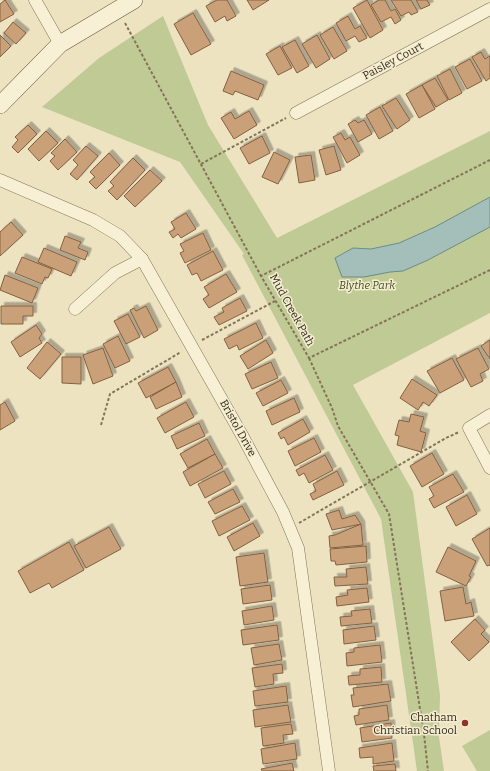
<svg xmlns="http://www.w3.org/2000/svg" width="490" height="771" font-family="Bitter,serif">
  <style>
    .green { fill: #c0ca95 }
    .water { fill: #a4bfb9; stroke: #6b8d87 }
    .building { fill: #caa078; stroke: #846040; filter: url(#shadow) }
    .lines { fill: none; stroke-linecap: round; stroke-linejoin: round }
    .street-casing { stroke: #857459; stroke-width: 13 }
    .secondary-casing { stroke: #67553c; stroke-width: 18 }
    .path { stroke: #857459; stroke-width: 2; stroke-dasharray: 3 2; stroke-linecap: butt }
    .street { stroke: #f8f0d4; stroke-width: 12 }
    .secondary { stroke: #f8f0d4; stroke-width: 17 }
    .poi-dot { fill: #93322b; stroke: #f4edd0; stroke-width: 1.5 }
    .labels { text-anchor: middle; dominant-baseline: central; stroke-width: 3; stroke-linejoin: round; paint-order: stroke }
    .street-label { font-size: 11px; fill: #352b1d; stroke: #f4edd0 }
    .park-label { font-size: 11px; font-style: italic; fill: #425124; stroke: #f4edd0 }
    .poi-label { font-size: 11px; fill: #352b1d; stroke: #f4edd0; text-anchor: end }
  </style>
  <defs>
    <filter id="shadow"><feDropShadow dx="3.5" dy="-3.5" stdDeviation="0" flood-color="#0004"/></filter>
  </defs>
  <rect width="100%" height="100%" fill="#ede3c1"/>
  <!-- green -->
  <g class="green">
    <path d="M163,16L208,125L277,238L490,131V313L353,385L413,492L440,695L439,737L444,771H417L381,519L242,255L244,254L180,162L42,107L99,58Z"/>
    <path d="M490,730V771H477L462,746Z"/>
  </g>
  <!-- water -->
  <path class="water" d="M490,197V227L428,260L403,271L390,272L364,277H342L335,258L353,248L371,249L399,243L435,227Z"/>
  <!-- building -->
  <g class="building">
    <path d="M5,0L14,14L0,22V4Z"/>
    <path d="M217,0H227L236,16L227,21L225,16L215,22L206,6Z"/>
    <path d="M247,0H269L253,10Z"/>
    <path d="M367,0L383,30L370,38L353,8Z"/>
    <path d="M379,0H385L391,11L395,9L401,20L395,24L391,17L381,22L371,5Z"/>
    <path d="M391,0H411L418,12L411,15L409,12L401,16Z"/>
    <path d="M416,0H427L430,5L421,9Z"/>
    <path d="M193,13L211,44L191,55L174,24Z"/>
    <path d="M348,16L355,29L360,26L367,38L359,42L355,36L346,41L336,23Z"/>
    <path d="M13,22L26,33L16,44L4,33Z"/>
    <path d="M333,27L347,51L334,59L320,35Z"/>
    <path d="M0,35L11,46L0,57Z"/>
    <path d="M317,35L330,59L316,68L302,44Z"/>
    <path d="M295,40L309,66L297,73L282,47Z"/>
    <path d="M280,46L292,68L278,75L266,54Z"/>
    <path d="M481,52L485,59L490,56V78L486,81L472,57Z"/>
    <path d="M470,59L482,81L467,89L455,67Z"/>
    <path d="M450,69L462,93L449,100L437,76Z"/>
    <path d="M231,71L264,85L258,100L235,91L233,95L223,91Z"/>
    <path d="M435,78L448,100L436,107L422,85Z"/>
    <path d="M422,85L435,109L419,118L406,94Z"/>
    <path d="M396,98L410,120L397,129L382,106Z"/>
    <path d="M380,107L393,131L379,139L366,115Z"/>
    <path d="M249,111L257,125L234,139L221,118L231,112L235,119Z"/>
    <path d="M355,120L358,123L364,120L372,134L358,142L348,124Z"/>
    <path d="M28,125L37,134L18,153L12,147L18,140L15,137Z"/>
    <path d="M46,131L58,143L39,161L28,149Z"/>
    <path d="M341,133L345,140L350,137L360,155L347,163L333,137Z"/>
    <path d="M262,136L270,153L249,164L240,148Z"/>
    <path d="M65,139L77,152L58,170L50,161L55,156L51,153Z"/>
    <path d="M86,146L98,156L77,180L70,174L78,165L73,160Z"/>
    <path d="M334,146L341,170L326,175L319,150Z"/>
    <path d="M274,152L290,160L278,184L262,177Z"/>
    <path d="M109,153L120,165L96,189L89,182L95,177L90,172Z"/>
    <path d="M311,155L315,180L299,183L295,157Z"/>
    <path d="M133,158L145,170L117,200L108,191L114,186L110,182Z"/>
    <path d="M150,170L162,181L135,207L124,196Z"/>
    <path d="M186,213L196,229L181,238L178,234L173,238L169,232L175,229L171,222Z"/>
    <path d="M11,222L23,235L0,256V232Z"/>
    <path d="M203,233L211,250L185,263L180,253L184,251L180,244Z"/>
    <path d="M65,236L81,242L78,248L88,252L85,260L60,250Z"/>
    <path d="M44,248L77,262L71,276L38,262Z"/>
    <path d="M213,251L223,270L201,281L197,273L192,275L187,265Z"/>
    <path d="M22,257L52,269L48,278L45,277L42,284L15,273Z"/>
    <path d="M226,274L237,292L209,308L203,299L209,295L204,287Z"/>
    <path d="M5,275L38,288L32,303L0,290Z"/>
    <path d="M240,298L247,311L219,325L214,317L224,312L222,308Z"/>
    <path d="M1,306H33V316H23V324H1Z"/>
    <path d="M146,306L158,330L144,338L130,310L134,308L136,311Z"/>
    <path d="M128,314L140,337L126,344L114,321Z"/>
    <path d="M256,323L263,338L239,350L237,345L229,349L224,339Z"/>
    <path d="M36,325L42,334L39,338L42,343L20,357L11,342Z"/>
    <path d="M118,336L130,361L115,368L103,344Z"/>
    <path d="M266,340L273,353L248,369L240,356Z"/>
    <path d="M490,340V359L481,346Z"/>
    <path d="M47,342L61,354L40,379L27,368Z"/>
    <path d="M103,348L113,376L93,384L83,355Z"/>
    <path d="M478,348L489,369L480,374L483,381L471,387L456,359Z"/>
    <path d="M62,357H81V384L62,383Z"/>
    <path d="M452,358L464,380L440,393L427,371Z"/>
    <path d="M271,362L278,378L252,389L245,374Z"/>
    <path d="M168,367L176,382L146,398L138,383Z"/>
    <path d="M412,379L437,395L429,406L423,402L418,410L400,398Z"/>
    <path d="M281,380L288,393L263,406L256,393Z"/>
    <path d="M176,382L182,397L156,409L150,397Z"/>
    <path d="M294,398L300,412L272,425L266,411Z"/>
    <path d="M5,402L15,421L0,430V405Z"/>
    <path d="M186,402L194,417L165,433L157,418Z"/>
    <path d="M411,414L424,417L420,431L426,433L421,452L397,445L399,436L395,435L399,420L409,422Z"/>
    <path d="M303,419L310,432L288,445L284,437L281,439L278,433Z"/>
    <path d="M199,423L205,436L177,449L171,436Z"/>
    <path d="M314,438L321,452L295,466L288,451Z"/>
    <path d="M207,439L215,454L188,468L180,454Z"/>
    <path d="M432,453L444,474L422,487L410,466Z"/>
    <path d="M215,454L223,468L190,486L183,472Z"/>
    <path d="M325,455L333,470L309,483L304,473L299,476L296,470Z"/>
    <path d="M224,471L231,484L205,498L198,484Z"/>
    <path d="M337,471L344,485L313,500L310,494L316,491L313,484Z"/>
    <path d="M453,474L464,492L434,508L429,499L434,496L429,487Z"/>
    <path d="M233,489L240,502L215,514L208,502Z"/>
    <path d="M467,495L477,514L456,526L446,507Z"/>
    <path d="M242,506L250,520L219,536L212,521Z"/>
    <path d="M339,510L342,519L355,515L361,524L332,530L326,514Z"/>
    <path d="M253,523L260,536L234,551L227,537Z"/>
    <path d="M361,524L363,545L330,548L329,536L335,535Z"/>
    <path d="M109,527L121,549L86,568L74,546Z"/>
    <path d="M490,528V565L487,566L472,539Z"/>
    <path d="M69,542L84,570L52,588L49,583L30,593L18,571Z"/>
    <path d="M366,546L367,562L336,565L335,561H331L330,549Z"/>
    <path d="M448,547L476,561L469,576L471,577L466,586L436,572Z"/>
    <path d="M264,553L268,582L240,586L236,557Z"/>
    <path d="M366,567L368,584L335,586L334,577H347L346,569Z"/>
    <path d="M270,585L272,600L243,604L241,589Z"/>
    <path d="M463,587L466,604L471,602L474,616L445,621L440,591Z"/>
    <path d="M367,588L369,602L337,606L336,597L348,595L347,590Z"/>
    <path d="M272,606L274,620L244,625L242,611Z"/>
    <path d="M370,609L372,623L341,626L340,617L352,616L351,611Z"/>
    <path d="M475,619L485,630L481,634L489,642L469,661L451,642Z"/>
    <path d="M277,625L279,640L243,645L241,630Z"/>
    <path d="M374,626L376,640L344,644L343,630Z"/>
    <path d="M279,644L282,660L254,665L251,648Z"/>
    <path d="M380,645L382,662L347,666L346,653L354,652V648Z"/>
    <path d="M282,664L283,673L273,674L274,684L255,687L252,668Z"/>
    <path d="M381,667L382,682L349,685L348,676L360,675V669Z"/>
    <path d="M388,684L391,701L353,707L351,695H354L353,688Z"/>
    <path d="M286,686L288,702L255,706L253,691Z"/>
    <path d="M288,705L291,722L255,727L253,710Z"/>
    <path d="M387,705L389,720L356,725L354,716L359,715V709Z"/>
    <path d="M391,723L392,738L362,742L360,728Z"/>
    <path d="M291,724L293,734L283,735L284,743L263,746L261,728Z"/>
    <path d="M295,743L297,759L263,764L261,749Z"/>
    <path d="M392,743L394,761L373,764V757L360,758L359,748Z"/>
    <path d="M292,763L294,771H262L261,769Z"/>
    <path d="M395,764L396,771H374L373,766Z"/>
  </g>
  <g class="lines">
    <defs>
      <g id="street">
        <path d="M35,0L60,44"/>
        <path d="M296,113L490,9"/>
        <path d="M0,180L93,220L120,236L142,259L243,437L283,512L298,548L329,771"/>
        <path d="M75,309L115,273L142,259"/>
        <path d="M490,415L469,428L490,468"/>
      </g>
      <path id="secondary" d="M0,105L60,44L134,0"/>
    </defs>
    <!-- street casing -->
    <use href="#street" class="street-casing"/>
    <!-- secondary casing -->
    <use href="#secondary" class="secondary-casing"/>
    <!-- path -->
    <g class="path">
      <path d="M125,23L261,276"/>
      <path d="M490,160L261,276L309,358L490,270"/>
      <path d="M201,164L286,118"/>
      <path d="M202,340L275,301"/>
      <path d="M309,358L332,408L338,426L389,514L424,734L428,771"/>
      <path d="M101,425L110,394L181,352"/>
      <path d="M299,523L446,438L459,432"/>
    </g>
    <!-- street -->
    <use href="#street" class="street"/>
    <!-- secondary -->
    <use href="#secondary" class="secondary"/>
  </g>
  <!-- markers -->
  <circle class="poi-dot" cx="465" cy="723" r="4"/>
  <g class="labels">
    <!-- street labels -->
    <g class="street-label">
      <text transform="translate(393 61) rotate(-28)">Paisley Court</text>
      <text transform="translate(292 310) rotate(61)">Mud Creek Path</text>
      <text transform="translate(238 428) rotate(61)">Bristol Drive</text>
    </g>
    <!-- park labels -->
    <g class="park-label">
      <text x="367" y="285">Blythe Park</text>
    </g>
    <!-- poi labels -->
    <g class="poi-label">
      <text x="457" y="717">Chatham<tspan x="457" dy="13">Christian School</tspan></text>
    </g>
  </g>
</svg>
